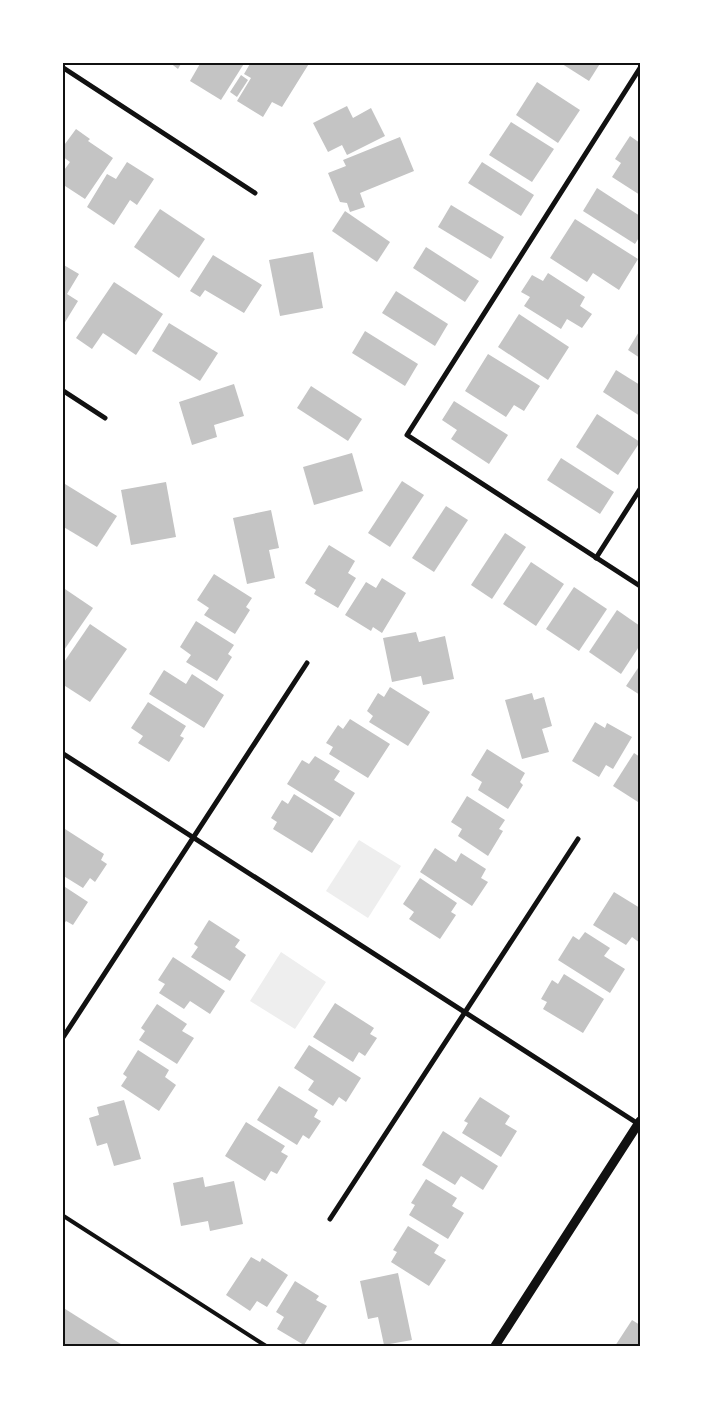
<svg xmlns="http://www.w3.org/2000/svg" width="703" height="1409" font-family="Helvetica,sans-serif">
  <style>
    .green { fill: #eee }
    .building { fill: #c4c4c4 }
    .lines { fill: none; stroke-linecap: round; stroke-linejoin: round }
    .service { stroke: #111; stroke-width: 4 }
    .minor { stroke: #111; stroke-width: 5 }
    .tertiary { stroke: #111; stroke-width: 9 }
    .neatline { fill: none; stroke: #111; stroke-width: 2 }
  </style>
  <rect width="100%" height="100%" fill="#fff"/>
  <!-- green -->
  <g class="green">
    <path d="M359,840L401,866L368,918L326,891Z"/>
    <path d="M281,952L326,982L295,1029L250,1001Z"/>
  </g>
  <!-- building -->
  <g class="building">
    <path d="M169,62H182L178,69Z"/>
    <path d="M201,62H245L221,100L190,81Z"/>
    <path d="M251,62H310L282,107L272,102L263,117L237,101L251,78L244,74Z"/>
    <path d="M559,62H601L589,81Z"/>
    <path d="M241,75L248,80L237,97L230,92Z"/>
    <path d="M537,82L580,110L558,143L516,115Z"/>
    <path d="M347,106L353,118L371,108L385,136L347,155L342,145L328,152L313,123Z"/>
    <path d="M511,122L554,149L532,182L489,155Z"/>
    <path d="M76,129L90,139L88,141L113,158L85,199L62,184V173L70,162L62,156V148Z"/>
    <path d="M630,136L640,143V195L612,177L621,163L615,159Z"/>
    <path d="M400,137L414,171L360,193L365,207L350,212L347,203L340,202L328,173L346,166L343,160Z"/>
    <path d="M127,162L154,179L137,205L130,200L114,225L87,207L107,174L116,179Z"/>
    <path d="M482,162L534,195L521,216L468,183Z"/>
    <path d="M597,188L640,216V236L635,244L583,211Z"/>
    <path d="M451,205L504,237L491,259L438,227Z"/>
    <path d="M160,209L205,239L179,278L134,247Z"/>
    <path d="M345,211L390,242L377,262L332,231Z"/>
    <path d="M575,219L638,259L619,290L593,273L587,282L550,258Z"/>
    <path d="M426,247L479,281L465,302L413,268Z"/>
    <path d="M313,252L323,308L280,316L269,260Z"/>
    <path d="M213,255L262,285L244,313L205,290L200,297L190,291Z"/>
    <path d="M62,264L79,274L67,294L78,301L62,327Z"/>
    <path d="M548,273L585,297L580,306L592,314L582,328L567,319L561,329L524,306L530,297L521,292L532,275L543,281Z"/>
    <path d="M114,282L163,314L136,355L103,333L92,349L76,338Z"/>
    <path d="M396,291L448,324L435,346L382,313Z"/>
    <path d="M519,314L569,347L548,380L498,347Z"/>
    <path d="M169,323L218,353L200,381L152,351Z"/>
    <path d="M640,330V358L628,350Z"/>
    <path d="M365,331L418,364L405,386L352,353Z"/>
    <path d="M488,354L540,386L524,411L514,405L506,417L465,391Z"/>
    <path d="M616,370L640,385V416L603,392Z"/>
    <path d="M234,384L244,416L214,425L217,437L192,445L179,402Z"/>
    <path d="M311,386L362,419L348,441L297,408Z"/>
    <path d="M454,401L508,435L489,464L451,439L457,430L442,420Z"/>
    <path d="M597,414L640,442L618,475L576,447Z"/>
    <path d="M352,453L363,491L314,505L303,467Z"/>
    <path d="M561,458L614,492L600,514L547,480Z"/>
    <path d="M402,481L424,495L390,547L368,533Z"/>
    <path d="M166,482L176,537L131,545L121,490Z"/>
    <path d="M65,484L117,516L97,547L62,526V487Z"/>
    <path d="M446,506L468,520L434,572L412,558Z"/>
    <path d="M271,510L279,548L269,550L275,578L247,584L233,518Z"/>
    <path d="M505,533L526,547L492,599L471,585Z"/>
    <path d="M329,545L355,561L348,573L356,578L338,608L314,594L316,590L305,583Z"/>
    <path d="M531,562L564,584L536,626L503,604Z"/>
    <path d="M214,574L252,598L246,607L250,610L235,634L204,615L209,608L197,600Z"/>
    <path d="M382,578L406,593L382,633L373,627L371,631L345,615L366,582L376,588Z"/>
    <path d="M62,587L93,608L62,653Z"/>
    <path d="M574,587L607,609L579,651L546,629Z"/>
    <path d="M617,610L640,626V645L621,674L589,652Z"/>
    <path d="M196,621L234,645L228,654L232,657L217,681L186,662L191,655L180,647Z"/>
    <path d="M90,624L127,649L90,702L62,684V665Z"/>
    <path d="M416,632L419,642L445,636L454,679L423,685L421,676L392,682L383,638Z"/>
    <path d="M640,665V695L626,686Z"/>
    <path d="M164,670L186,684L192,674L224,695L204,728L149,694Z"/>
    <path d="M390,687L430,712L408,746L369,722L373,716L367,711L378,693L384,697Z"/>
    <path d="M532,693L534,700L544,697L552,726L542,729L549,752L522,759L505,700Z"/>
    <path d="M148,702L186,726L180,736L184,738L169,762L138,743L143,736L131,728Z"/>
    <path d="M350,719L390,744L368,778L329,754L333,747L326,743L338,725L343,729Z"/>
    <path d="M595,722L605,728L607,723L632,737L613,769L606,765L599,777L572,761Z"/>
    <path d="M487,749L525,773L520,782L523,785L508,809L478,790L482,782L471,775Z"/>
    <path d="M634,753L640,757V799L638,802L613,786Z"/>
    <path d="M315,756L340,771L334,780L355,793L340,817L287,784L302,760L309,764Z"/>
    <path d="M294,794L334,819L312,853L273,829L277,822L271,818L282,800L288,804Z"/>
    <path d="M467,796L505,820L499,829L503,831L488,856L458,836L462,829L451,822Z"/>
    <path d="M65,829L104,854L101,860L107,864L95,882L90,878L83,888L62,875V833Z"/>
    <path d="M435,848L456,862L461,853L486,869L481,878L488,882L472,906L420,872Z"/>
    <path d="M420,878L457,903L451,912L456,915L440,939L409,919L414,912L403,904Z"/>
    <path d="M62,885L88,902L73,925L66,921L62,927Z"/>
    <path d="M614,892L640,908V943L632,937L626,945L593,925Z"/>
    <path d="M209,920L240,940L235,947L246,955L230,981L191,957L198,947L194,944Z"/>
    <path d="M585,932L610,948L604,956L625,969L610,993L558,960L573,936L579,940Z"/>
    <path d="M173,957L225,991L210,1014L190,1001L184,1009L159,993L165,984L158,980Z"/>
    <path d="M564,974L604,999L583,1033L543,1009L547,1002L541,999L552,980L558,984Z"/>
    <path d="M335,1003L374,1028L370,1034L377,1038L365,1056L359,1052L353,1062L313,1037Z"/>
    <path d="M157,1004L187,1024L182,1031L194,1038L177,1064L139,1040L145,1031L141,1028Z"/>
    <path d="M309,1045L361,1078L346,1102L339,1097L333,1106L308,1090L314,1081L294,1068Z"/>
    <path d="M138,1050L169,1070L165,1077L176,1085L159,1111L121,1086L127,1077L123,1074Z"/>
    <path d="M279,1086L318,1110L314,1117L321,1121L309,1139L303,1135L297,1145L257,1120Z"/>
    <path d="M480,1097L510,1116L505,1124L517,1131L501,1157L462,1133L468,1123L464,1121Z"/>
    <path d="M124,1100L141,1159L114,1166L107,1143L97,1146L89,1118L99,1115L97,1107Z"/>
    <path d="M246,1122L285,1146L281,1152L288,1156L277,1174L271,1171L265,1181L225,1156Z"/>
    <path d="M443,1131L498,1166L483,1190L461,1176L455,1185L422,1165Z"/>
    <path d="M203,1177L205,1187L234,1181L243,1224L210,1231L208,1221L181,1226L173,1183Z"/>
    <path d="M426,1179L457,1198L452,1206L464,1213L448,1239L409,1215L415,1205L411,1203Z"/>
    <path d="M408,1226L439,1245L434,1253L446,1260L429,1286L391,1262L397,1252L393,1250Z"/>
    <path d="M251,1257L260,1262L262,1258L288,1275L267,1307L257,1301L250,1311L226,1295Z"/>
    <path d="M398,1273L412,1340L384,1345L378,1317L368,1319L360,1281Z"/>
    <path d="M295,1281L319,1296L316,1300L327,1306L304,1345L277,1329L284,1317L276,1312Z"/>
    <path d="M62,1307L124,1346H62Z"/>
    <path d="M632,1320L640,1325V1346H615Z"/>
  </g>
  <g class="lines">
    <!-- service -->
    <path class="service" d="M62,1215L266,1346"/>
    <!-- minor -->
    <g class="minor">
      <path d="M62,67L255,193"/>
      <path d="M640,68L407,435L640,586"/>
      <path d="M62,390L105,418"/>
      <path d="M596,558L640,489"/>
      <path d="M62,753L640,1125"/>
      <path d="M62,1039L307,663"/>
      <path d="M330,1219L578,839"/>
    </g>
    <!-- tertiary -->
    <path class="tertiary" d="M495,1346L640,1121"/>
  </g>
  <!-- border -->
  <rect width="703" height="1409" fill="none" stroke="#ffffff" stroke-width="128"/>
  <rect x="64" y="64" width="575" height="1281" class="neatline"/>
</svg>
